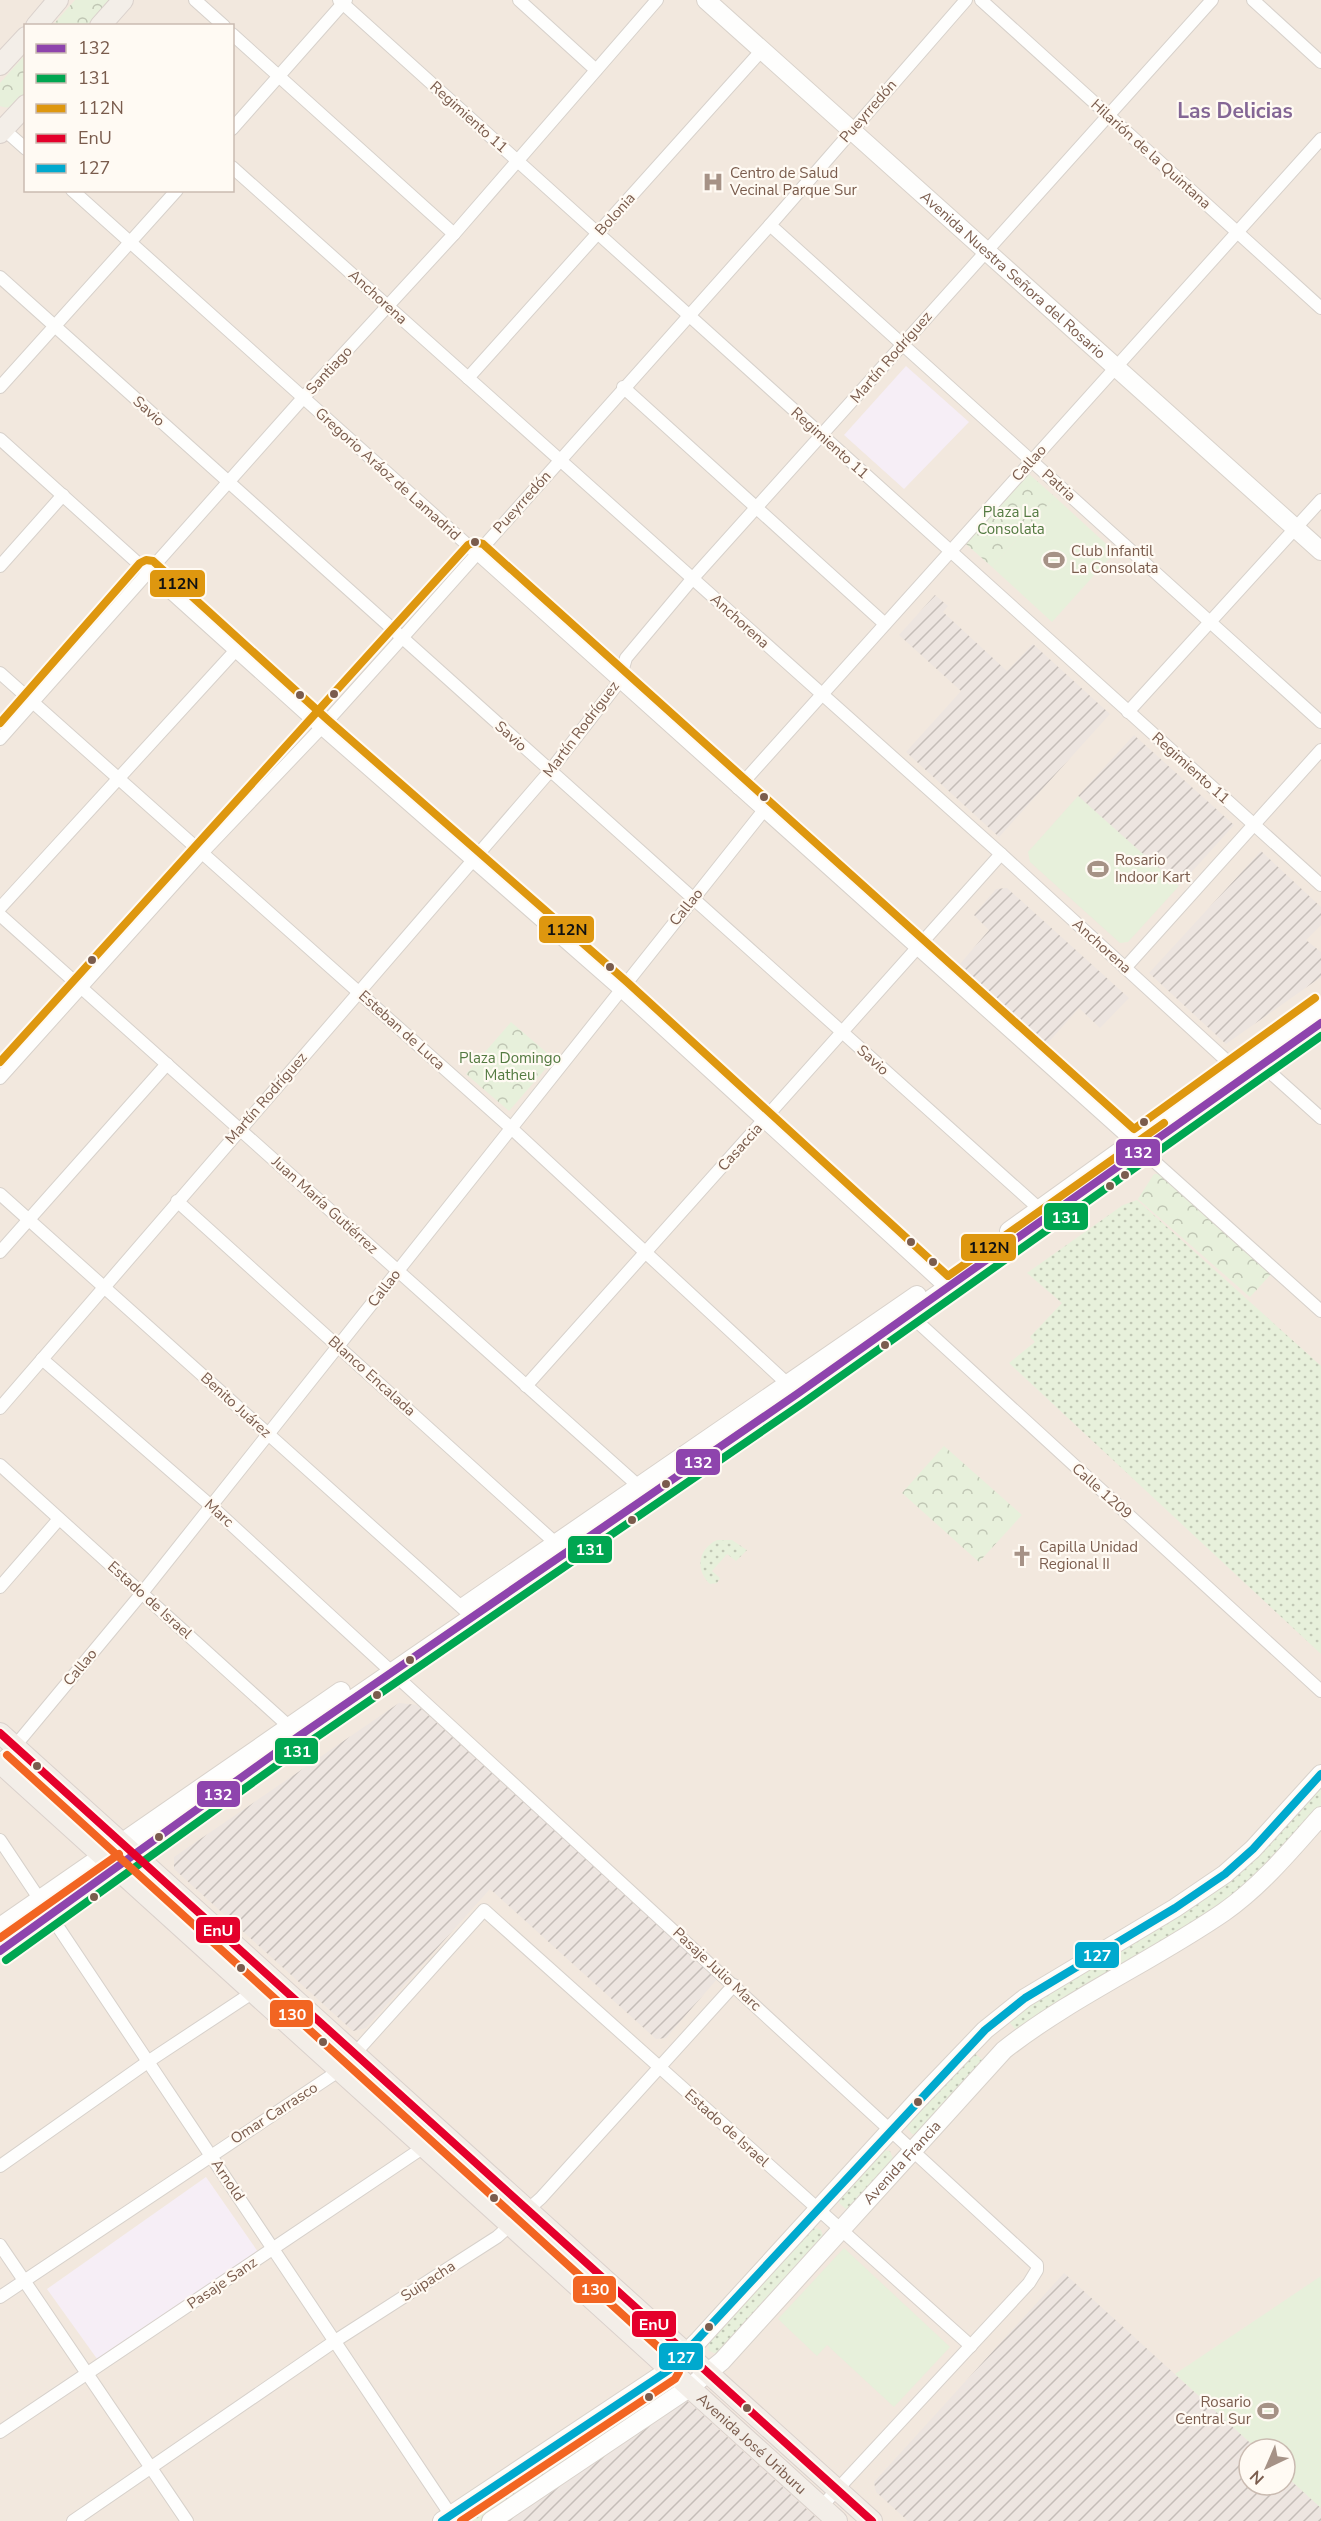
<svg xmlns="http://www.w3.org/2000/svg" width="1321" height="2521" font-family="'Nunito Sans',sans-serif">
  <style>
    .residential { fill: #f2e8de; fill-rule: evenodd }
    .industrial { fill: url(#industrial-furrows) }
    .education { fill: #f6eef6 }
    .grass { fill: url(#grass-dots) }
    .park { fill: url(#park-crowns) }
    .pitch { fill: #e7f0db }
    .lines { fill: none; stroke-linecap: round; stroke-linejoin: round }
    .street-casing { stroke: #d7d1cb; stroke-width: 14 }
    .secondary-casing { stroke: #d9d2cb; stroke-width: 20 }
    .primary-casing { stroke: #dad1cc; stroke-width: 22 }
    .street { stroke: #fefefd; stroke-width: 12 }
    .secondary { stroke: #fefefd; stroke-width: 18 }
    .primary { stroke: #f3eee8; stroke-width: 20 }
    .bus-1-casing { stroke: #fffaf3; stroke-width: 12 }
    .bus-2-casing { stroke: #fffaf3; stroke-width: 12 }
    .bus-3-casing { stroke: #fffaf3; stroke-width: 12 }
    .bus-4-casing { stroke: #fffaf3; stroke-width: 12 }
    .bus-5-casing { stroke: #fffaf3; stroke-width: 12 }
    .bus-6-casing { stroke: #fffaf3; stroke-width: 12 }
    .bus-1 { stroke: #8e44ad; stroke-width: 8 }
    .bus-2 { stroke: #00a651; stroke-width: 8 }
    .bus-3 { stroke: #de970f; stroke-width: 8 }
    .bus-4 { stroke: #e4002b; stroke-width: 8 }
    .bus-5 { stroke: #00a9ce; stroke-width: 8 }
    .bus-6 { stroke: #f26522; stroke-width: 8 }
    .bus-dot { fill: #7a5c4d; stroke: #fffaf3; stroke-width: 2 }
    .labels { text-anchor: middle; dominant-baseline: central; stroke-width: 4.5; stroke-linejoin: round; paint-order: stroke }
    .street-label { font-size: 15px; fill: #7a5c4d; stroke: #fffaf3 }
    .poi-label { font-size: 15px; fill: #7a5c4d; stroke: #fffaf3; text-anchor: start }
    .park-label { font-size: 15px; fill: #537a41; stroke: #fffaf3 }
    .district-label { font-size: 21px; font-weight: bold; fill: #846695; stroke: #fffaf3 }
    .line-badge { stroke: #fffaf3; stroke-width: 2 }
    .badge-label { font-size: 16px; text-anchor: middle; font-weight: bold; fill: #fff }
    .pale-badge-label { font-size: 16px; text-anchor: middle; font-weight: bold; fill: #111 }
  </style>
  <defs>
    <pattern id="industrial-furrows" width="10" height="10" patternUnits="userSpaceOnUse" patternTransform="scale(1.5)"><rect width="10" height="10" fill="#ede5e0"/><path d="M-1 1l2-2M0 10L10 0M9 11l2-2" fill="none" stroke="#c5bdb8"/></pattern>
    <pattern id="grass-dots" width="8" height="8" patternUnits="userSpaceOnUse" patternTransform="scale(1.5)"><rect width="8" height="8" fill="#e7f0db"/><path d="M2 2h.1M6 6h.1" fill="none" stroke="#c0c6b4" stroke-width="1.8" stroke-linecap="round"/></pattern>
    <pattern id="park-crowns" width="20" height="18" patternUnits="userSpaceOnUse" patternTransform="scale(1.5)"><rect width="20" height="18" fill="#e7f0db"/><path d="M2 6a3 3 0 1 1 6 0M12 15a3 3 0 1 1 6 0" fill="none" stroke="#c0c6b4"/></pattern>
  </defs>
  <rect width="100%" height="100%" fill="#f9f5f0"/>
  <!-- residential -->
  <path class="residential" d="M0,0H1321V2521H0ZM26,26H232V190H26ZM1249,2449H1285V2485H1249Z"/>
  <!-- industrial -->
  <g class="industrial">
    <path d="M935,595L948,606L943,612L1007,671L1033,644L1110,714L999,837L906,752L961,691L899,635Z"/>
    <path d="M1134,735L1234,825L1179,886L1078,796Z"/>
    <path d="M1261,851L1321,907V925L1306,940L1321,952V977L1226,1044L1149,973Z"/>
    <path d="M1007,888L1129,998L1100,1028L1079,1008L1046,1045L960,964L989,930L974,915L996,889Z"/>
    <path d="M399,1703L417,1705L718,1978L666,2038L656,2039L490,1889L366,2028L353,2031L174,1869V1857Z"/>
    <path d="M1064,2273L1257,2449H1249V2485H1285V2475L1321,2508V2521H908L876,2492L874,2482Z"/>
    <path d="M682,2396L820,2521H505Z"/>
  </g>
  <!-- education -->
  <g class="education">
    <path d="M906,366L969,422L904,489L844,435Z"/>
    <path d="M206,2177L258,2252L100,2363L47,2289Z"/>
  </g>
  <!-- grass -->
  <g class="grass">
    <path d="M1137,1200L1321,1366V1654L1009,1363L1035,1342L1030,1337L1062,1303L1027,1273L1123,1205Z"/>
    <path d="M717,1540H732L747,1550L736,1561L727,1554L712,1571L720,1578L717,1583L710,1584C695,1570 698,1549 717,1540Z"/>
    <path d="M1321,1781V1807C1291,1839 1262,1874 1227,1901C1161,1950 1086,1988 1016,2030L1009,2022L1044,1992L1185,1909Z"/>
    <path d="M973,2052L984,2061L916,2135L912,2134L906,2126Z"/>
    <path d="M884,2150L890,2151L894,2161L851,2209L847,2210L839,2203L840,2197Z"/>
    <path d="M816,2228L821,2230L824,2239L717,2354L709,2351L708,2342L811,2229Z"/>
    <path d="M669,2370L689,2388L491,2521H442Z"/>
  </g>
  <!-- park -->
  <g class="park">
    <path d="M75,0H112L89,25L52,26Z"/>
    <path d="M25,55V97C18,106 12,110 0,106V83Z"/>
    <path d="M1029,474L1055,497L992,567L966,544Z"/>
    <path d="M511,1022L554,1059L509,1111L466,1074Z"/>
    <path d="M1154,1174H1162L1272,1273L1250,1297L1138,1199Z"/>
    <path d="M944,1446L1022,1515L979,1562L902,1493Z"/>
  </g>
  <!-- pitch -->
  <g class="pitch">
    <path d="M1055,497L1115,552L1052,622L992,567Z"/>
    <path d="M1078,796L1179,886L1128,942L1120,943L1030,862L1028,852Z"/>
    <path d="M844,2248L950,2347L894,2407L827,2345L817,2356L778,2319Z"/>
    <path d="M1321,2276V2508L1285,2475V2449H1257L1175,2374Z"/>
  </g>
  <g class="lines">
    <defs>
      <g id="street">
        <path d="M195,0L224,26"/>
        <path d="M339,0L1321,885"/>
        <path d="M519,0L596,70"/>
        <path d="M981,0L1321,308"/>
        <path d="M1253,0L1321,62"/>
        <path d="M232,34L454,234"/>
        <path d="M0,126L26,149"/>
        <path d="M232,129L346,0"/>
        <path d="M232,167L1001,854L1240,1073"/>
        <path d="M72,190L1321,1311"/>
        <path d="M770,225L1321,722"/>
        <path d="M0,277L1044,1213"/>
        <path d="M468,378L762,50"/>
        <path d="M0,387L177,190"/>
        <path d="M623,387L885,624"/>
        <path d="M0,439L321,728L620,990L947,1289"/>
        <path d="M0,566L63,495"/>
        <path d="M0,673L510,1127L792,1388"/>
        <path d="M1128,712L1321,500"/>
        <path d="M0,739L303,398L454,234L657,0"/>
        <path d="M738,788L1321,139"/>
        <path d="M0,908L236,650"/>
        <path d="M0,915L643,1490"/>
        <path d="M1125,968L1321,750"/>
        <path d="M1263,1066L1321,1118"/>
        <path d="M0,1078L202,853L321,728L402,638L770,225L966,0"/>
        <path d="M0,1194L468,1613"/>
        <path d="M177,1201L561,1548"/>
        <path d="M0,1252L167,1064"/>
        <path d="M910,1315L1321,1691"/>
        <path d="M42,1359L210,1505L1037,2265V2270L1029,2283L821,2507"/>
        <path d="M526,1386L1001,854"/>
        <path d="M0,1408L550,771L619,682L626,658L693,578L1212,0"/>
        <path d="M0,1465L293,1730"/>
        <path d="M0,1587L59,1519"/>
        <path d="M0,1761L15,1746L142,1593L764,810"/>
        <path d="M0,1840L454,2520"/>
        <path d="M0,2166L149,2061L273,1979"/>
        <path d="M0,2245L187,2521"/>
        <path d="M0,2297L340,2070L484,1910L971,2346"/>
        <path d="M0,2432L424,2147L440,2130"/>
        <path d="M73,2521L335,2341L497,2237L541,2198L734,1985"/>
      </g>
      <g id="secondary">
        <path id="s1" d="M706,0L1321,551"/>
        <path d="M1009,1231L1321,1007"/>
        <path d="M465,1606L917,1295"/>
        <path d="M0,1927L341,1691"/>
        <path d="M0,1951L299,1736L797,1394L1321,1023"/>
        <path d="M442,2521L669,2370L699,2340L917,2101L985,2030L1025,1998L1175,1908L1225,1874L1253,1849L1321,1774"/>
        <path id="s2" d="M491,2521L689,2388L722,2361L1004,2050C1073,1996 1153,1961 1224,1912C1261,1886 1291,1850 1321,1816"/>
      </g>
      <g id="primary">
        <path d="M36,26L58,0"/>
        <path d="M100,26L123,0"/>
        <path d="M0,65L26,37"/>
        <path d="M0,133L26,105"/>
        <path d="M0,1733L872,2521"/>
        <path id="s3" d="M0,1763L837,2521"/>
      </g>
    </defs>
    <!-- street casing -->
    <use href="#street" class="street-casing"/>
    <!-- secondary casing -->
    <use href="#secondary" class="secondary-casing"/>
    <!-- primary casing -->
    <use href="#primary" class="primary-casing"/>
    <!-- street -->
    <use href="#street" class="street"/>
    <!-- secondary -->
    <use href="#secondary" class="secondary"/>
    <!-- primary -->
    <use href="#primary" class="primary"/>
    <defs>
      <path id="bus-1" d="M0,1951L299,1736L797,1394L1321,1023"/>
      <path id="bus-2" d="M6,1960L305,1745L803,1403L1321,1036"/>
      <g id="bus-3">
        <path d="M0,723L140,563L146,560L153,561L328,720L627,982L948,1276L1164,1123"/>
        <path d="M0,1062L468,545L475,542L483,544L1134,1129L1315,998"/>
      </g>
      <path id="bus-4" d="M0,1733L872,2521"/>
      <path id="bus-5" d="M442,2521L669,2370L985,2030L1025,1998L1175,1908L1225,1874L1253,1849L1321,1774"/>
      <g id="bus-6">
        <path d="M7,1755L678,2365L679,2372L675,2379L461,2521"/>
        <path d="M0,1938L119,1854"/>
      </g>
    </defs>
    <!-- bus-1 casing -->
    <use href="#bus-1" class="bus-1-casing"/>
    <!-- bus-2 casing -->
    <use href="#bus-2" class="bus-2-casing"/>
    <!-- bus-3 casing -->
    <use href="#bus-3" class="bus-3-casing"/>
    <!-- bus-4 casing -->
    <use href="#bus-4" class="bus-4-casing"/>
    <!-- bus-5 casing -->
    <use href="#bus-5" class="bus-5-casing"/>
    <!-- bus-6 casing -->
    <use href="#bus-6" class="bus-6-casing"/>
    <!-- bus-1 -->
    <use href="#bus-1" class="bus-1"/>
    <!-- bus-2 -->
    <use href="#bus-2" class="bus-2"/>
    <!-- bus-3 -->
    <use href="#bus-3" class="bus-3"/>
    <!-- bus-4 -->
    <use href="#bus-4" class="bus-4"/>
    <!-- bus-5 -->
    <use href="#bus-5" class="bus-5"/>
    <!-- bus-6 -->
    <use href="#bus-6" class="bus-6"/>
  </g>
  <!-- icons -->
  <defs>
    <symbol id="hospital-bare" viewBox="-9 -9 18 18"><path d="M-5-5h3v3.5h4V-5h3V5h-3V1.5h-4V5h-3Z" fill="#a69286" stroke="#fffaf3" stroke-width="2.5" paint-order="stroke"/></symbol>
    <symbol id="stadium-bare" viewBox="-9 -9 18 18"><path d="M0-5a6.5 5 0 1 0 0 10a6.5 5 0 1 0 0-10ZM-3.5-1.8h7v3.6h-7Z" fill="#a69286" stroke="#fffaf3" stroke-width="2.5" paint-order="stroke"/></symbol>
    <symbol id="church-bare" viewBox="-9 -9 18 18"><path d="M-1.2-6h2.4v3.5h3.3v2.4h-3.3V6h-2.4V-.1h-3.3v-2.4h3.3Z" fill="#a69286" stroke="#fffaf3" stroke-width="2.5" paint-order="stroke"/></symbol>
  </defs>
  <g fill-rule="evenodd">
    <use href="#hospital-bare" x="698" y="167" width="30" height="30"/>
    <use href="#stadium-bare" x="1039" y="545" width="30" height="30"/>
    <use href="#stadium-bare" x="1083" y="854" width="30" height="30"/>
    <use href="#church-bare" x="1007" y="1541" width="30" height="30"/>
    <use href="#stadium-bare" x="1253" y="2396" width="30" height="30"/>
  </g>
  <!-- markers -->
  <g class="bus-dot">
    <circle cx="475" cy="542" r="5"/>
    <circle cx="334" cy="694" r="5"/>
    <circle cx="300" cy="695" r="5"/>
    <circle cx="764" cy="797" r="5"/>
    <circle cx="92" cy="960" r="5"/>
    <circle cx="610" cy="967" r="5"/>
    <circle cx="1144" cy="1122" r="5"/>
    <circle cx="1125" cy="1175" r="5"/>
    <circle cx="1110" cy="1186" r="5"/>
    <circle cx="911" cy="1242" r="5"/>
    <circle cx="933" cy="1262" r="5"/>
    <circle cx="885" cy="1345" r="5"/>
    <circle cx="666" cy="1484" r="5"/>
    <circle cx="632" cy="1520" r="5"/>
    <circle cx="410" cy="1660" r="5"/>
    <circle cx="377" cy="1695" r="5"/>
    <circle cx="37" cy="1766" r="5"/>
    <circle cx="159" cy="1837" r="5"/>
    <circle cx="94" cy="1897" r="5"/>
    <circle cx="241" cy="1968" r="5"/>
    <circle cx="323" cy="2042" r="5"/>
    <circle cx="918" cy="2102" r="5"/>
    <circle cx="494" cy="2198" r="5"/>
    <circle cx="709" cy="2327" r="5"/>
    <circle cx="649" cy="2397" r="5"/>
    <circle cx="747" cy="2408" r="5"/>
  </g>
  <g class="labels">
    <!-- street labels -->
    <g class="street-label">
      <text transform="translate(868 111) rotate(-49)">Pueyrredón</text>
      <text transform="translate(469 117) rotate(42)">Regimiento 11</text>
      <text transform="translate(1151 154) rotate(42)">Hilarión de la Quintana</text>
      <text transform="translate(615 214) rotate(-48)">Bolonia</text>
      <text stroke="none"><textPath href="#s1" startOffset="412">Avenida Nuestra Señora del Rosario</textPath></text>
      <text transform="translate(378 297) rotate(42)">Anchorena</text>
      <text transform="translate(891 357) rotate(-49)">Martín Rodríguez</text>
      <text transform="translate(329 370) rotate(-47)">Santiago</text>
      <text transform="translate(149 411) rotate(42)">Savio</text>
      <text transform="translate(830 443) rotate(42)">Regimiento 11</text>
      <text transform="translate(1029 463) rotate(-48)">Callao</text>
      <text transform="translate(388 474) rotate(42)">Gregorio Aráoz de Lamadrid</text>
      <text transform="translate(1059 485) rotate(42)">Patria</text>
      <text transform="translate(522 502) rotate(-48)">Pueyrredón</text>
      <text transform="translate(740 621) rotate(42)">Anchorena</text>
      <text transform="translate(581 729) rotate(-53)">Martín Rodríguez</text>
      <text transform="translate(511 736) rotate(42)">Savio</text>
      <text transform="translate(1191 768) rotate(42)">Regimiento 11</text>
      <text transform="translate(686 907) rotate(-51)">Callao</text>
      <text transform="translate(1102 946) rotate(42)">Anchorena</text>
      <text transform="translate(402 1030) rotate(42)">Esteban de Luca</text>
      <text transform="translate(873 1060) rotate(42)">Savio</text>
      <text transform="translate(266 1098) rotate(-49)">Martín Rodríguez</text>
      <text transform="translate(740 1147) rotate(-48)">Casaccia</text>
      <text transform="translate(325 1205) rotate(42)">Juan María Gutiérrez</text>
      <text transform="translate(384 1288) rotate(-52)">Callao</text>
      <text transform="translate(372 1376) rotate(42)">Blanco Encalada</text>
      <text transform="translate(236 1405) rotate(42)">Benito Juárez</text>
      <text transform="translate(1102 1491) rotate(42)">Calle 1209</text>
      <text transform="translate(219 1513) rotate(42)">Marc</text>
      <text transform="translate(150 1600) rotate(42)">Estado de Israel</text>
      <text transform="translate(80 1667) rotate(-50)">Callao</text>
      <text transform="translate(717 1969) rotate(43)">Pasaje Julio Marc</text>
      <text transform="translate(274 2113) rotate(-33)">Omar Carrasco</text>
      <text transform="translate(727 2128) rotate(42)">Estado de Israel</text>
      <text stroke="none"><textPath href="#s2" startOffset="549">Avenida Francia</textPath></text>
      <text transform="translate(228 2180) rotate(56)">Arnold</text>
      <text transform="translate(428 2281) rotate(-33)">Suipacha</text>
      <text transform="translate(222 2283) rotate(-34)">Pasaje Sanz</text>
      <text stroke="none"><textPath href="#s3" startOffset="1014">Avenida José Uriburu</textPath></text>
    </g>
    <!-- poi labels -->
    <g class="poi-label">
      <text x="730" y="173">Centro de Salud<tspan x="730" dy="17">Vecinal Parque Sur</tspan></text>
      <text x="1071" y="551">Club Infantil<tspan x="1071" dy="17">La Consolata</tspan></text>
      <text x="1115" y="860">Rosario<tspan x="1115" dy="17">Indoor Kart</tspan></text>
      <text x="1039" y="1547">Capilla Unidad<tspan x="1039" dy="17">Regional II</tspan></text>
      <text x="1251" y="2402" text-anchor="end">Rosario<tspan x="1251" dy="17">Central Sur</tspan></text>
    </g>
    <!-- park labels -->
    <g class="park-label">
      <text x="1011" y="512">Plaza La<tspan x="1011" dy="17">Consolata</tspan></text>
      <text x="510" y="1058">Plaza Domingo<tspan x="510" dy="17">Matheu</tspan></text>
    </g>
    <!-- district labels -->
    <g class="district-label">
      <text x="1235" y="111">Las Delicias</text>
    </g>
  </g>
  <g class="line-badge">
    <rect x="149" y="569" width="57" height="29" rx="6" fill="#de970f"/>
    <rect x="538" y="915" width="57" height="29" rx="6" fill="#de970f"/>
    <rect x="1115" y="1138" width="46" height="29" rx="6" fill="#8e44ad"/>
    <rect x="1043" y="1202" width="46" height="29" rx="6" fill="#00a651"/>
    <rect x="960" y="1233" width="57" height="29" rx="6" fill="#de970f"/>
    <rect x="675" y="1448" width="46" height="28" rx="6" fill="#8e44ad"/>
    <rect x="567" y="1535" width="46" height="29" rx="6" fill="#00a651"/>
    <rect x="274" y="1737" width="45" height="28" rx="6" fill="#00a651"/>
    <rect x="196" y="1780" width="45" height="28" rx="6" fill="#8e44ad"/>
    <rect x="195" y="1916" width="46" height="28" rx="6" fill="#e4002b"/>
    <rect x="1074" y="1941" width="46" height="28" rx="6" fill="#00a9ce"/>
    <rect x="269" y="1999" width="45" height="29" rx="6" fill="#f26522"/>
    <rect x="572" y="2275" width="45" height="29" rx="6" fill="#f26522"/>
    <rect x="631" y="2310" width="46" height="28" rx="6" fill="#e4002b"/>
    <rect x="658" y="2342" width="46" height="29" rx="6" fill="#00a9ce"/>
  </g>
  <g class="badge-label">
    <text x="1138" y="1158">132</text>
    <text x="1066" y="1223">131</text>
    <text x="698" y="1468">132</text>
    <text x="590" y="1555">131</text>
    <text x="297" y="1757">131</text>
    <text x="218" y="1800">132</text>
    <text x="218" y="1936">EnU</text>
    <text x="1097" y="1961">127</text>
    <text x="292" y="2020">130</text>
    <text x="595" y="2295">130</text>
    <text x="654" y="2330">EnU</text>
    <text x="681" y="2363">127</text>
  </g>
  <g class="pale-badge-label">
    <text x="178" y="589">112N</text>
    <text x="567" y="935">112N</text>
    <text x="989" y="1253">112N</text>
  </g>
  <!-- legend -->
  <rect x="24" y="24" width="210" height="168" fill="#fffaf3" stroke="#cabbb1" stroke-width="1.5"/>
  <rect x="36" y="44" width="30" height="9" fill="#8e44ad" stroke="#cabbb1" stroke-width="1.5"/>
  <text x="78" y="54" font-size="18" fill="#7a5c4d">132</text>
  <rect x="36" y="74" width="30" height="9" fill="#00a651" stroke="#cabbb1" stroke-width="1.5"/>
  <text x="78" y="84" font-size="18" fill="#7a5c4d">131</text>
  <rect x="36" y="104" width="30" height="9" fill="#de970f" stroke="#cabbb1" stroke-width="1.5"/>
  <text x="78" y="114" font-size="18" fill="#7a5c4d">112N</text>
  <rect x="36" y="134" width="30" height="9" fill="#e4002b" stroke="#cabbb1" stroke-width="1.5"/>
  <text x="78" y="144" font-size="18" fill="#7a5c4d">EnU</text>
  <rect x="36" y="164" width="30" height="9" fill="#00a9ce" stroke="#cabbb1" stroke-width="1.5"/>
  <text x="78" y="174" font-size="18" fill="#7a5c4d">127</text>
  <!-- north arrow -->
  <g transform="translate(1267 2467) rotate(224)"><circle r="28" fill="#fffaf3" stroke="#cabbb1" stroke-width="1.5"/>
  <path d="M0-4.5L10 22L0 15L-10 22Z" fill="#a69286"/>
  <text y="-9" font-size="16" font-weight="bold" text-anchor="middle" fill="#7a5c4d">N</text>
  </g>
</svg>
